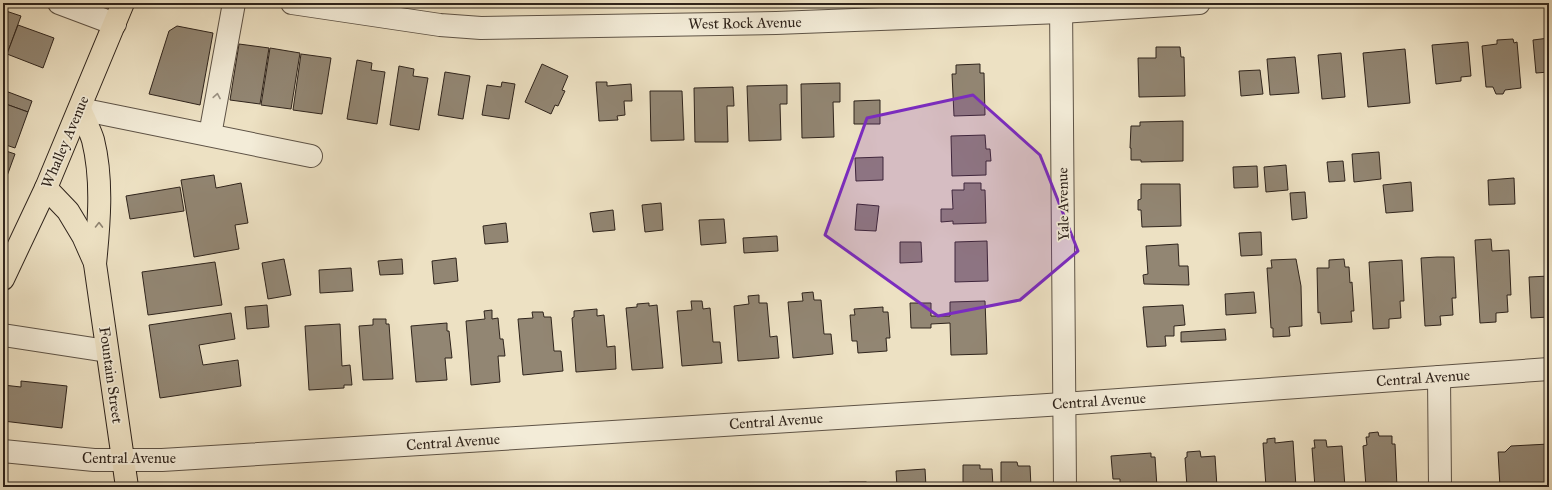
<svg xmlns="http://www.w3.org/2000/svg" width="1552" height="490" font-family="'IM FELL Great Primer',serif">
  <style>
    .building { fill: #928673; stroke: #2f241c }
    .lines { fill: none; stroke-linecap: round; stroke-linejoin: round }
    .minor-casing { stroke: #5e5346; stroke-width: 24 }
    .major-casing { stroke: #2f241c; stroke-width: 24 }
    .minor { stroke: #f3ecd8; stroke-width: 22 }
    .major { stroke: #ede1c3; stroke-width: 22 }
    .oneway { stroke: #9b9283 }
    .oneway2 { stroke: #8e8270 }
    .marked { fill: #7b2cbf; fill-opacity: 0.2; stroke: #7b2cbf; stroke-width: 3; stroke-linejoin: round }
    .labels { text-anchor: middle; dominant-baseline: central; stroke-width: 3.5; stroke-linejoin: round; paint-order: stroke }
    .street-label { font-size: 15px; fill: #2f241c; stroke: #f3ecd8 }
  </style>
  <rect width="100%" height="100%" fill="#ede1c3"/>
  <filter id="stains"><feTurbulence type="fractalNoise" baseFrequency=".005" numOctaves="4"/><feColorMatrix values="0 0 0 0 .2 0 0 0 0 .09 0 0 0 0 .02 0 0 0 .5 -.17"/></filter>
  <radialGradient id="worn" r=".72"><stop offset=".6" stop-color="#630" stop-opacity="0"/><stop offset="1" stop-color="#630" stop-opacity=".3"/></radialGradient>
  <!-- building -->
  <g class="building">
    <path d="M3,10L21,16L7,54L3,53Z"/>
    <path d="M18,25L54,38L43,68L7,54Z"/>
    <path d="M177,26L213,33L200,105L149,94L169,31Z"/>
    <path d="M1549,38V72L1536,73L1533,40Z"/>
    <path d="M1513,39L1514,43L1517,42L1521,88L1505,90L1503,94H1496L1493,87H1486L1482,46L1497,44V40Z"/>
    <path d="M1468,42L1471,76L1461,77V81L1436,84L1432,45Z"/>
    <path d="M239,44L269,48L260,104L230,100Z"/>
    <path d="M1156,47H1180L1181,57H1184L1185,96L1139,97L1138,58H1156Z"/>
    <path d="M270,48L300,53L291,109L261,105Z"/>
    <path d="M1405,49L1410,103L1368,107L1363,53Z"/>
    <path d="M1341,53L1345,97L1322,99L1318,55Z"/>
    <path d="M301,54L331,58L322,114L293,110Z"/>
    <path d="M1295,57L1299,93L1270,95L1267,59Z"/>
    <path d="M357,60L372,63L371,70L385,72L377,124L347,119Z"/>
    <path d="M542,64L568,76L562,90L565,91L558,106L555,105L551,114L525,102Z"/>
    <path d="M980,64V73H984L985,115L954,116L952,74H956V65Z"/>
    <path d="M399,66L414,69L413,76L428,78L419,130L390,125Z"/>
    <path d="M1260,70L1263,94L1241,96L1239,71Z"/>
    <path d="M445,72L470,76L463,119L438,115Z"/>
    <path d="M502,82L515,84L509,119L482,115L487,85L501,87Z"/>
    <path d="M596,82H607V86L631,84L632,101H624L625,115L617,116L618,120L599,121Z"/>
    <path d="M840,83V102H833L834,137L802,138L801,84Z"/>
    <path d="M787,85V104H780L781,140L749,141L747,86Z"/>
    <path d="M733,87L734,106H727L728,142H695L694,88Z"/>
    <path d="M3,90L32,101L28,112L3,103Z"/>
    <path d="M650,91H682L684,140L651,141Z"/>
    <path d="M880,100V124H854V101Z"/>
    <path d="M3,103L28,112L15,148L3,144Z"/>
    <path d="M1183,121V161L1141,162V160H1131V148H1130L1131,126H1140V122Z"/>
    <path d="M985,135L986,149H990L991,161H986V175L952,176L951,136Z"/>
    <path d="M3,150L15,154L3,187Z"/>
    <path d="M1379,152L1381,179L1354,182L1352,154Z"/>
    <path d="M883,157V180L856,181L855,158Z"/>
    <path d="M1343,161L1345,181L1329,182L1327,162Z"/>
    <path d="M1286,165L1288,190L1266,192L1264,167Z"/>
    <path d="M1257,166L1258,187L1234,188L1233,167Z"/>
    <path d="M214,175L216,188L241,183L248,223L235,225L239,249L194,257L181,180Z"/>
    <path d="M1514,178L1515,204L1489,205L1488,180Z"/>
    <path d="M1411,182L1413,211L1386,213L1383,185Z"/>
    <path d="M964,183H981V190H985L986,223L953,224V221L941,222V209H953L952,190H964Z"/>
    <path d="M1141,184H1180L1181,226L1142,227L1141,210H1138V200L1141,199Z"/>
    <path d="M180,187L184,211L130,219L126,196Z"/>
    <path d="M1305,192L1307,218L1292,220L1290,193Z"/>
    <path d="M661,203L663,230L645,232L642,205Z"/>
    <path d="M857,204L879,206L876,231L855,230Z"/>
    <path d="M613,210L615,230L593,232L590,213Z"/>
    <path d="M724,219L726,243L701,245L699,220Z"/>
    <path d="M506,223L508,242L485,244L483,226Z"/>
    <path d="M1261,232L1262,255L1241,256L1239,233Z"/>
    <path d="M777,236L778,251L744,253L743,238Z"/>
    <path d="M1491,239L1492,251L1509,250L1511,295H1507L1508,312L1496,313V322L1480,323L1475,240Z"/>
    <path d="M987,241L988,281L955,282V242Z"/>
    <path d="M900,242H921L922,262L900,263Z"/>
    <path d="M1178,244L1179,266H1188L1189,285L1144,284L1143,275L1148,274L1146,246Z"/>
    <path d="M1437,257H1454L1456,298H1452L1453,315L1440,316L1441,325L1425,326L1421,258Z"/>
    <path d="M456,258L458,281L434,284L432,261Z"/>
    <path d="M284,259L291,295L268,299L262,263Z"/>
    <path d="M402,259L403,274L380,275L378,261Z"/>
    <path d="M1296,259L1301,286L1302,326L1289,327L1290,336L1273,337V328H1271L1267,268H1272L1271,260Z"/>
    <path d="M1344,259L1345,267H1349L1350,283L1352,282L1354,311H1351L1352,322L1321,324L1320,312L1318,313L1317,268H1329V260Z"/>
    <path d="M1402,260L1404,301H1400L1401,318L1389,319V328L1373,329L1369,262Z"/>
    <path d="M215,262L222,305L148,315L142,272Z"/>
    <path d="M351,268L353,291L320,293L319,270Z"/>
    <path d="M1549,276V317L1531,318L1529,277Z"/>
    <path d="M813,292L814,300H821L824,334H831L833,354L793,358L788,302L803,301L802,293Z"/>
    <path d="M1254,292L1256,313L1226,315L1225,294Z"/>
    <path d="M759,295V303H767L770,337L777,336L779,358L738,361L734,306L749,304L748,296Z"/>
    <path d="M691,301H702L703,309L710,308L713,342H720L722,363L682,366L677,311L692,310Z"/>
    <path d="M985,301L987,354L951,355L950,323L931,324V328H911L910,303H931V316H950V302Z"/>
    <path d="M649,303V306L657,305L663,368L632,370L626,308L637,307V304Z"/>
    <path d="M267,305L269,327L247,329L245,307Z"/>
    <path d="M1183,305L1185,325L1174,326V336H1165L1166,346L1147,347L1143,307Z"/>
    <path d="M883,307V312H888L890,338H886L887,351L858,353L857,341H852L850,315H855L854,309Z"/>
    <path d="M597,309V316L604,315L607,347L615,346L616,369L576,372L572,318L574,317V311Z"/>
    <path d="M492,310V319L498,318L500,339H503L505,356H498L500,382L471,385L466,321L485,319L484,311Z"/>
    <path d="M532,312H543L544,317H551L554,351H561L563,371L523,375L518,319L533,318Z"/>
    <path d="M231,313L235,339L199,345L203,365L238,360L241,386L160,398L149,325Z"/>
    <path d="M373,319H386V324H389L393,379L363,380L359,326L373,325Z"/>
    <path d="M447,323V331H449L452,358H445L447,380L416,382L411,326Z"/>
    <path d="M340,324L342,366L350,365L352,385H344V388L309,390L305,326Z"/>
    <path d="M1225,329L1226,340L1181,342V332Z"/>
    <path d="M21,381L67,386L62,428L3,421V385L21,387Z"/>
    <path d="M1378,432L1379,436H1392V444H1395L1397,487H1366L1363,446L1367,445L1366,437H1369V433Z"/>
    <path d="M1275,438V443L1293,441L1296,487H1266L1263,443H1267V439Z"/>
    <path d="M1314,440H1326L1327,447L1342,446L1345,487H1315L1312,448H1315Z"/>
    <path d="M1549,444V487H1500L1498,452H1505L1511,446Z"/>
    <path d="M1200,451L1201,457L1215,456L1217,487H1187L1185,458L1187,457V452Z"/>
    <path d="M1151,453V457H1155L1157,487H1120V479H1113L1111,456Z"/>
    <path d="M1001,462H1017L1018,466H1030L1031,487H1001Z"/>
    <path d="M963,465H980V469H992L993,487H963Z"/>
    <path d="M925,469L926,487H897L896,471Z"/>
    <rect x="830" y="482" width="36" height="5"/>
    <rect x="750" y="486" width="38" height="1"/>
  </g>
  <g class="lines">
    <defs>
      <g id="minor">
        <path d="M59,3L115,24"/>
        <path d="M292,3L440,25L481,28L776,23L1061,12L1199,3"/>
        <path d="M1061,3L1065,487"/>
        <path d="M80,109L311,156"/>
        <path d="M210,135L234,3"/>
        <path d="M3,335L107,351"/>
        <path d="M1439,377L1440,487"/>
        <path d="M3,451L94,460H162L1063,404L1549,369"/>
      </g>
      <g id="major">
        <path d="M80,109C84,119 90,130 93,140C103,180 99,224 95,264L127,487"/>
        <path d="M46,188L68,211L83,236L95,263"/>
        <path d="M3,279L46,188L123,3"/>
      </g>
    </defs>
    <!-- minor casing -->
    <use href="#minor" class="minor-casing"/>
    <!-- major casing -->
    <use href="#major" class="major-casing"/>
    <!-- minor -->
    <use href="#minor" class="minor"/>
    <!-- major -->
    <use href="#major" class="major"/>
  </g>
  <!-- one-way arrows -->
  <defs><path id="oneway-chevron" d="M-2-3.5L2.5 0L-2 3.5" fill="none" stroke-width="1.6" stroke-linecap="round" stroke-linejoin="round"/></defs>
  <use class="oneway" href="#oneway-chevron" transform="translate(217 96) rotate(-80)"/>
  <use class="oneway2" href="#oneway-chevron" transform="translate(99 225) rotate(-89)"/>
  <!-- marked area -->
  <path class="marked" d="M973,95L1040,155L1078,251L1020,300L938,316L825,235L867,118Z"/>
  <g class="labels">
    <!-- street labels -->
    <g class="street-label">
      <text transform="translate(745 23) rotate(-1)">West Rock Avenue</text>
      <text transform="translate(65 142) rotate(-67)">Whalley Avenue</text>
      <text transform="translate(1063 204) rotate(-91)">Yale Avenue</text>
      <text transform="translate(111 375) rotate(82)">Fountain Street</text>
      <text transform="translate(1423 378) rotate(-4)">Central Avenue</text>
      <text transform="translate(1099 401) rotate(-4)">Central Avenue</text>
      <text transform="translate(776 421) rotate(-4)">Central Avenue</text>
      <text transform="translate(453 442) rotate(-4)">Central Avenue</text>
      <text x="129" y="458">Central Avenue</text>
    </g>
  </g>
  <!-- margin -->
  <rect width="1552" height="490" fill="none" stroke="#ede1c3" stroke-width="16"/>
  <rect x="4" y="4" width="1544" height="482" fill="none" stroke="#2f241c" stroke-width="2"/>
  <rect x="8" y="8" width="1536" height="474" fill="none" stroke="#2f241c"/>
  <rect width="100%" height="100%" filter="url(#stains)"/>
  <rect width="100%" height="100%" fill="url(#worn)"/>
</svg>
